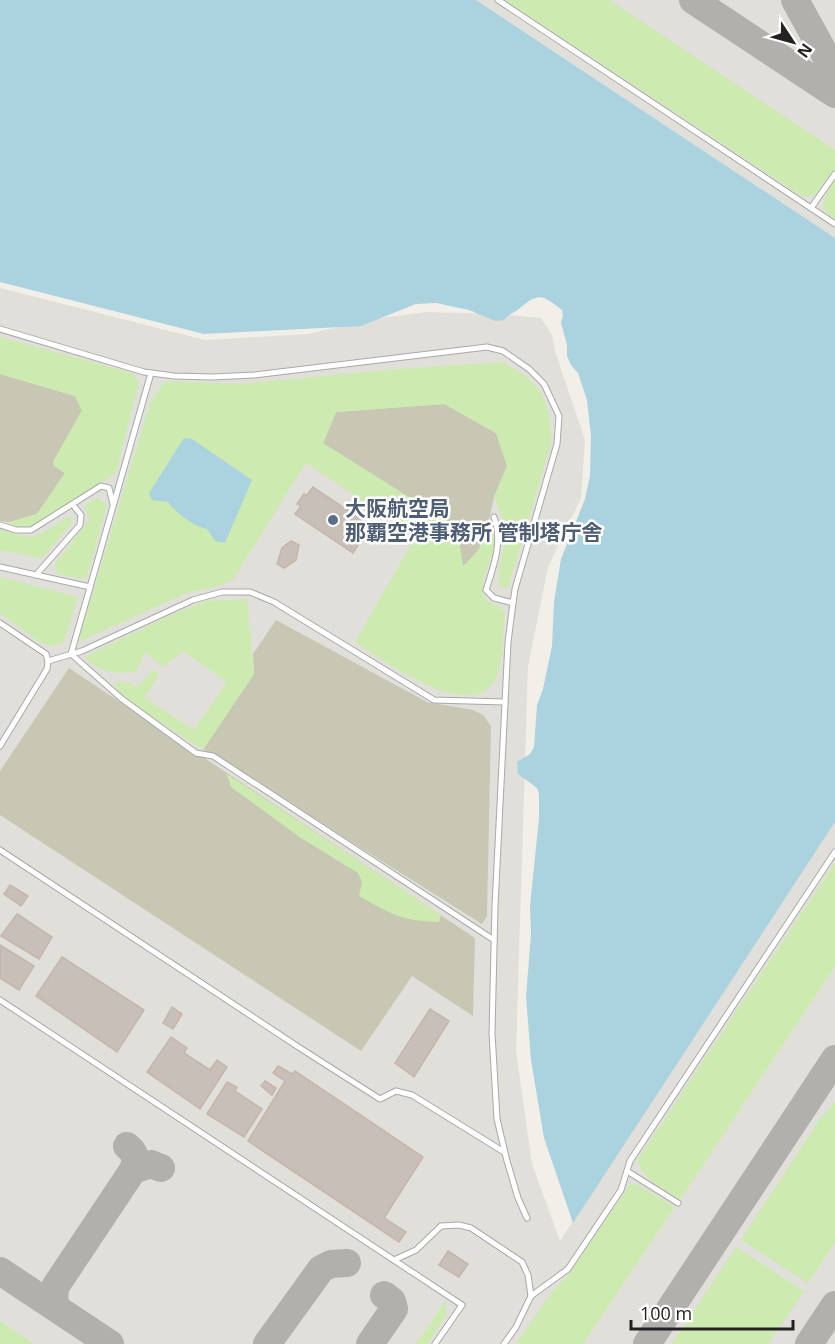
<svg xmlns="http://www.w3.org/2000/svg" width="835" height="1344" font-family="'Open Sans','Noto Sans JP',sans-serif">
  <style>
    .airport { fill: #e1dfda }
    .construction { fill: #c7c7b4 }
    .grass { fill: #cdebb0 }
    .water { fill: #aad3df }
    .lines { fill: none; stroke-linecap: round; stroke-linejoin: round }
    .taxiway { stroke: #b1b0ac; stroke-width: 28 }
    .building { fill: #c7bfb8; stroke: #c4b6ab; stroke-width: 1.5 }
    .lane-casing { stroke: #a9a9a9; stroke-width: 7 }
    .lane { stroke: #fff; stroke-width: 5 }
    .service-dot { fill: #5c6f8a; stroke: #fff; stroke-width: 2 }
    .labels { text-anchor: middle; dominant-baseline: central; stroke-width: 5; stroke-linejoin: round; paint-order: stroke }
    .service-label { font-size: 21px; font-weight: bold; fill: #4e5e75; stroke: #fff; text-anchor: start }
  </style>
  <rect width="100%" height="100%" fill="#f2efe9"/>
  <!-- airport -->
  <g class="airport">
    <path d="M476,0H835V238Z"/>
    <path d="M0,288L205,340L308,334L373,319L427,312L498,314L541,318L552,335L555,351L585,440L581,498L548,567L528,666L516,1051L532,1164L560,1241L835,822V1344H0Z"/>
  </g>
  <!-- construction -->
  <g class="construction">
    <path d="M0,374L75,396L82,411L53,462L54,466L65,473L37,514L10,522L0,521Z"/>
    <path d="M445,404L496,433L507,466L494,497L485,538L479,550L463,567L323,443L336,412Z"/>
    <path d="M276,620L427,702L473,710L483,715L491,726L487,916L482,924L203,749L254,674L253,654Z"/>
    <path d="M69,668L475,938L473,1016L412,976L361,1051L0,815V771Z"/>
  </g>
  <!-- grass -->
  <g class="grass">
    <path d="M505,0H609L835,150C835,155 835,164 835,170C830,181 816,198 803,197Z"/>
    <path d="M835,180V219L826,213L823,205L827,192Z"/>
    <path d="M0,337L132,373L139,382L116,473L34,526L15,527L10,522L37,514L65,473L54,466L53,462L82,410L75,396L0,374Z"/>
    <path d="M502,362C542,383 551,399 551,444L508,588L499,587V570L507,531L494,497L507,466L496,433L444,404L336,412L323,443L457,527L463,566C477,554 484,543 488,525L495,530C495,539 494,549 491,558C488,570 476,588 486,599C492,605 497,602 505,613C503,628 503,659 498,673C478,731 383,660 355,642L416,536L306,463L233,579C219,588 203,589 187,593L78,642L150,403L165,381L241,384L385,370Z"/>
    <path d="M99,498L107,505L87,577L80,579L56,573L55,564L90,519L84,509L91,500Z"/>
    <path d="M69,516L73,518L70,525L42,558L0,550V530L31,537L44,532Z"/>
    <path d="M0,577L78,597L64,642L53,646L43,644L0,614Z"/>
    <path d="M247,599L254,674L203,750L125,699L113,682H128L136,688L153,670L159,674L145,698L194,730L227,682L183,651L163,667L145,652L136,672C116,674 98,673 84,657L175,613L207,601Z"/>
    <path d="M227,774L441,915L439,922C401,921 391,914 359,896L362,882L358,873L301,838L231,787Z"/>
    <path d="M835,863V967L680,1200C666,1190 639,1178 638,1159Z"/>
    <path d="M835,1102V1243L808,1283L741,1240L818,1122Z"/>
    <path d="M629,1184L638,1185L675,1207L583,1344H516L552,1292L568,1275L621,1198Z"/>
    <path d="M736,1247L804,1291L768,1344H672Z"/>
    <path d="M446,1300V1315L428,1344H416Z"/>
    <path d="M0,1321L34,1344H0Z"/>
  </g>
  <!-- water -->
  <g class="water">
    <path d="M0,0H476L835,238V822L573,1223L544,1138L531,1060L526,997L531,934L530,906L539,818V794L537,788L518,774L517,762L530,754L534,747L537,705L543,689L552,646L554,602L561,559L585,499L590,476L591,436L587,400L578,373L571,365L567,356V345L561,323L563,315L562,310C542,295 539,292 520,308C514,313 509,314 504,320L495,321L469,310L436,303L416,304L361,326L204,334L0,282Z"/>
    <path d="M184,438L192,439L252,480L225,543L215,541L207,529C194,527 175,512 168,502L152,500L149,493Z"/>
  </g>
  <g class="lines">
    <!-- taxiway -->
    <g class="taxiway">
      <path d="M693,0L835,94"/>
      <path d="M795,0L835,73"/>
      <path d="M133,1170L151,1164L161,1168"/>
      <path d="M0,1271L110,1344"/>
      <path d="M58,1309L54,1302L55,1287L133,1170C137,1160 136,1153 127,1146"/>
      <path d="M267,1344L321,1269L331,1264L347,1263"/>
      <path d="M370,1344L394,1309L392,1301L384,1295"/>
      <path d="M647,1344L835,1059"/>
      <path d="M809,1344L835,1305"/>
    </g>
  </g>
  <!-- building -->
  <g class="building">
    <path d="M313,487L371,526L353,553L295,514L301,506L297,504L304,494L306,496Z"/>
    <path d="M291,541L299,545L296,560L284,568L277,564L282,548Z"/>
    <path d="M10,885L28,896L21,906L4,894Z"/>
    <path d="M17,914L52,937L39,959L1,936Z"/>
    <path d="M0,945L34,966L19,990L0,978Z"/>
    <path d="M62,957L144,1010L117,1052L36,996Z"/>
    <path d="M172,1007L182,1014L173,1029L163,1023Z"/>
    <path d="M430,1009L449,1021L414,1077L395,1063Z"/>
    <path d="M171,1037L187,1048L184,1053L210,1070L217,1060L227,1067L200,1109L147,1072Z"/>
    <path d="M278,1066L292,1074L295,1071L423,1157L384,1218L406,1232L399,1242L248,1141L285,1081L273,1073Z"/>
    <path d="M265,1081L276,1088L272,1095L261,1086Z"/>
    <path d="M227,1082L237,1087L235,1091L262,1109L244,1137L207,1114Z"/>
    <path d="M448,1251L468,1264L459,1277L439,1265Z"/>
  </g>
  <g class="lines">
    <defs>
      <g id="lane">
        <path d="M498,0L835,224"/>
        <path d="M811,208L835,174"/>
        <path d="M0,329L144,372L174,376L212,377L254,375L487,347L503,351L529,369L544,384L559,416L557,444L515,589L513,603L508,642L495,906L492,1033L497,1119L507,1161L518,1198L527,1218"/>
        <path d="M151,373L71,654L122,699L196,753L213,756L494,940"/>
        <path d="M494,517C503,542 494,565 486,590L494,598L513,603"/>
        <path d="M0,525L16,530H31L101,486L109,488L113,504"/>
        <path d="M0,567L90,587"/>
        <path d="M36,575L80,525L81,515L73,505"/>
        <path d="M0,623L46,654L48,661L47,669L0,746"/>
        <path d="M48,661L82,651L193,600L222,592H250L274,602L434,700L505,702"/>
        <path d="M0,850L303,1050L380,1099L396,1091L412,1095L504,1152"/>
        <path d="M0,1000L462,1305L435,1344"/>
        <path d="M627,1171L678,1203"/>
        <path d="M394,1260L416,1250L441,1226L459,1225L471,1228L522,1262L528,1275L531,1296L516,1327L504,1344"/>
        <path d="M531,1296L568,1269L621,1190L630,1161L835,852"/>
      </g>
    </defs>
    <!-- lane casing -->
    <use href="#lane" class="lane-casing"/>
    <!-- lane -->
    <use href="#lane" class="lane"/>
  </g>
  <!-- markers -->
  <circle class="service-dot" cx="333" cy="520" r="6"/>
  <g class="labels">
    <!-- service labels -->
    <g class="service-label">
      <text x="345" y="508">大阪航空局<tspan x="345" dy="24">那覇空港事務所 管制塔庁舎</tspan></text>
    </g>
  </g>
  <!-- north arrow -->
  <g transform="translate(793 42) rotate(126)" stroke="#ffffff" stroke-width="4.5" paint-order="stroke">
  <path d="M0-4.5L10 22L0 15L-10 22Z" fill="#222222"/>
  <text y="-9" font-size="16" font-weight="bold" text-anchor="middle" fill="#222222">N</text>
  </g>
  <!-- scale -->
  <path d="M631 1320v9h162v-9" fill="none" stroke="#222222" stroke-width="3"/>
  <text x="640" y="1320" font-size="18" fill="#222222" stroke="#ffffff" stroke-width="4.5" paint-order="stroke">100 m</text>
</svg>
